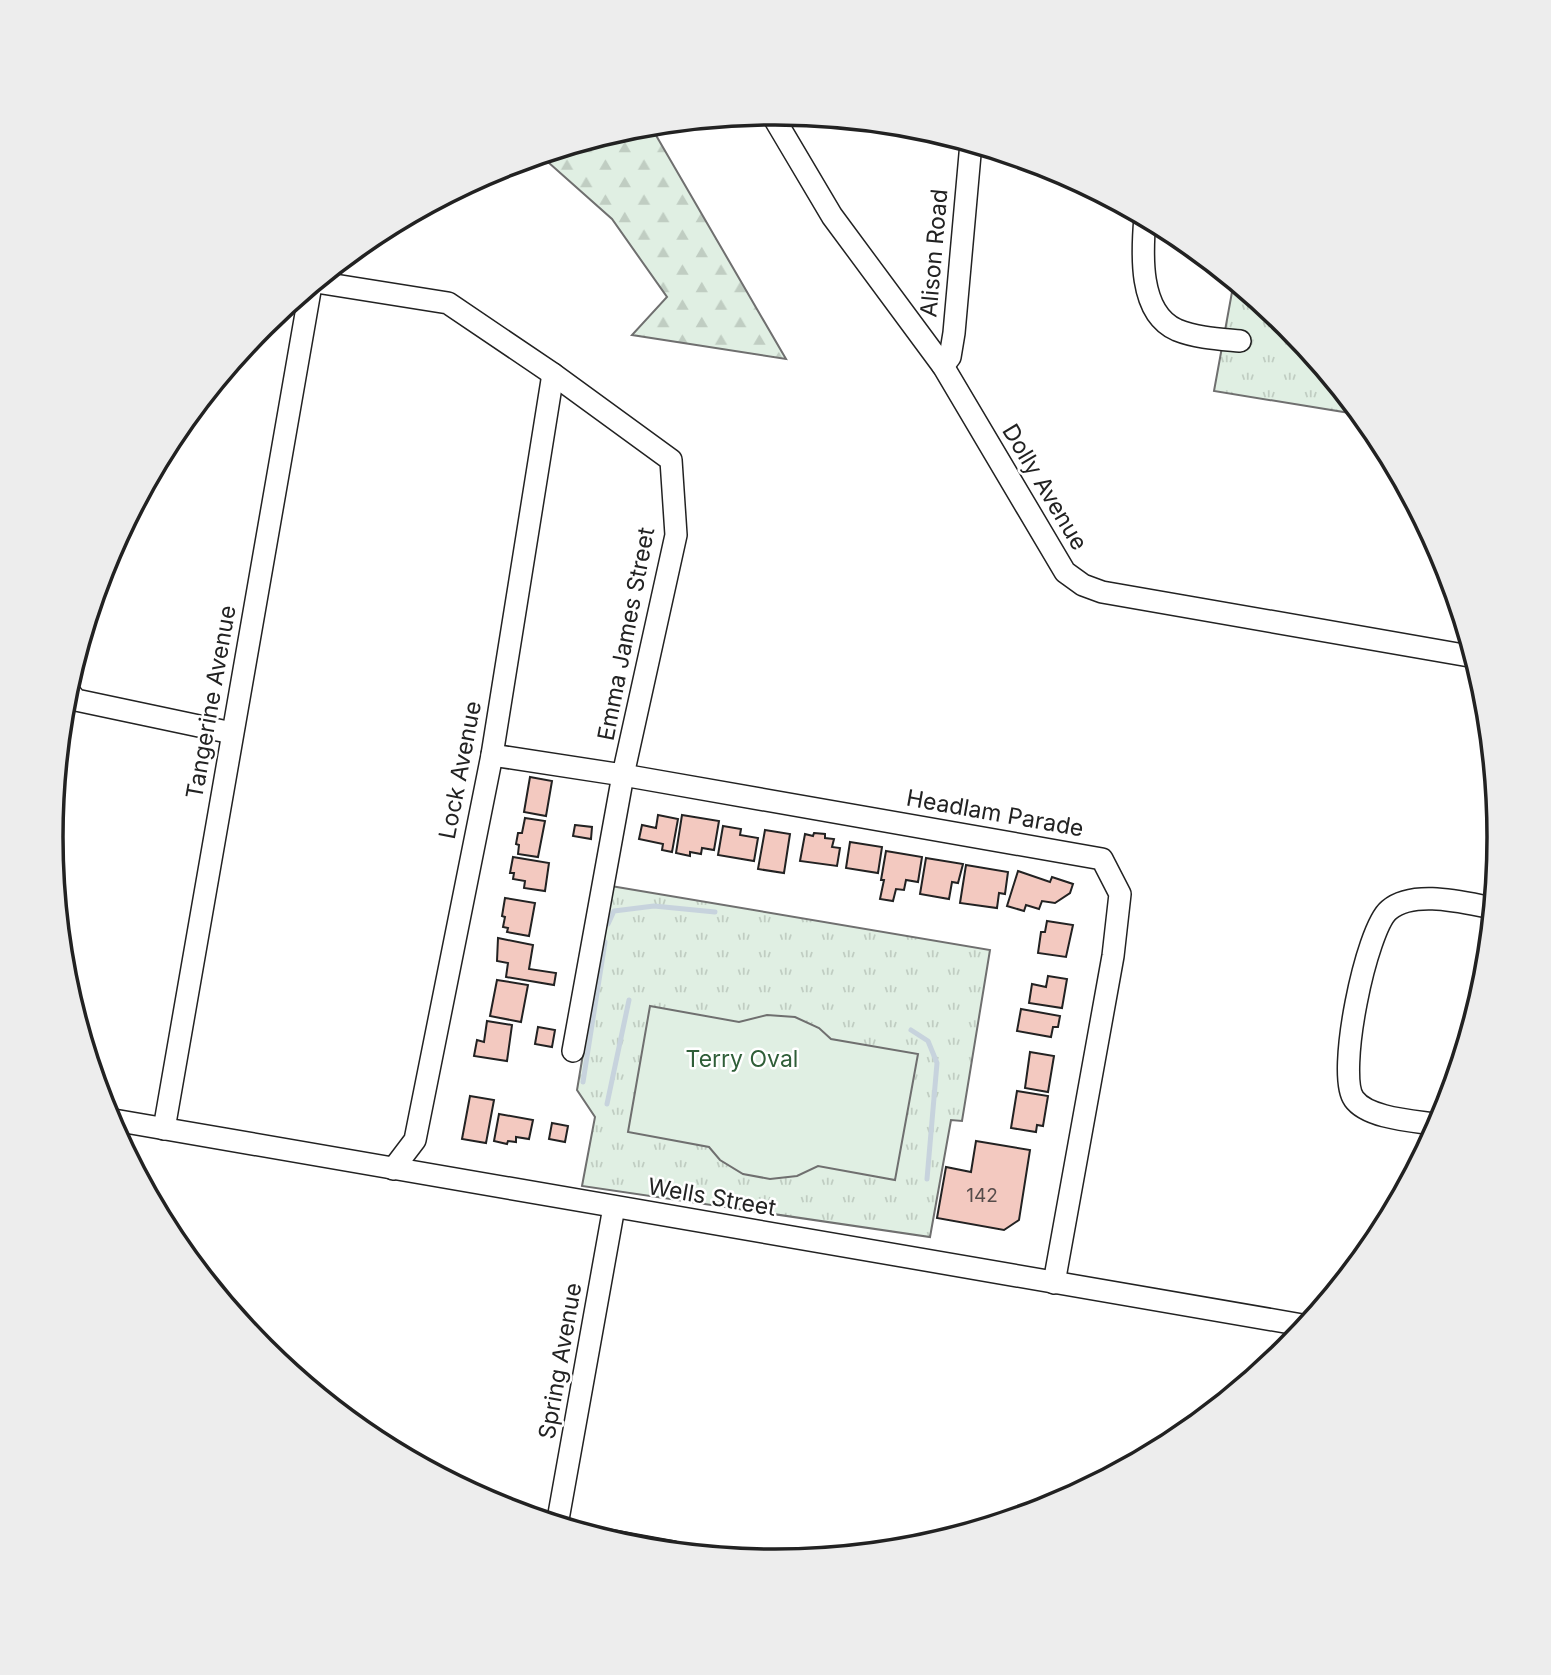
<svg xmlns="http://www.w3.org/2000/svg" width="1551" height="1675" font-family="Inter,sans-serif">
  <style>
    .grass { fill: url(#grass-tufts); stroke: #6f6f6f; stroke-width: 2 }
    .forest { fill: url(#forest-firs); stroke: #6f6f6f; stroke-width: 2 }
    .pitch { fill: #e0efe3; stroke: #6f6f6f; stroke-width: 2 }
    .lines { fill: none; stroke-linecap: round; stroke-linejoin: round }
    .stream { stroke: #c7d3dd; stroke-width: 5 }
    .building { fill: #f3c9c0; stroke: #222; stroke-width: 2 }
    .minor-casing { stroke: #222; stroke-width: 24 }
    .minor { stroke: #fff; stroke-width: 21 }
    .labels { text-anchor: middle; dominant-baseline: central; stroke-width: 5; stroke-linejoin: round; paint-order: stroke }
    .number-label { font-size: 19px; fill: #564c4a }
    .street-label { font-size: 23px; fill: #222; stroke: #fff }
    .park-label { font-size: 23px; fill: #2f5e38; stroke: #fff }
    .rim { fill: none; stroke: #222; stroke-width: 3.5 }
  </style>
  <defs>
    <pattern id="grass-tufts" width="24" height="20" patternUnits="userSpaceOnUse" patternTransform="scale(1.75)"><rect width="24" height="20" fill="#e0efe3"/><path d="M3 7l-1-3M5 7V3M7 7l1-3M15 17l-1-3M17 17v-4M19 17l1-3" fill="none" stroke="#c0cdc2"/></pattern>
    <pattern id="forest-firs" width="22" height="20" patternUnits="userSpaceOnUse" patternTransform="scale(1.75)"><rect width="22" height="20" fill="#e0efe3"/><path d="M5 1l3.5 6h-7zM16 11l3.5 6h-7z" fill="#c0cdc2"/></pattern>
  </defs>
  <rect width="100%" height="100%" fill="#fff"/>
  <!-- grass -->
  <g class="grass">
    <path d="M1234,281L1288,325L1362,415L1214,391Z"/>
    <path d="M611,886L990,950L962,1121L951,1120L930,1237L582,1186L595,1117L577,1090Z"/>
  </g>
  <!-- forest -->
  <path class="forest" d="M650,125L786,359L632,335L667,297L612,219L540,155L634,127Z"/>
  <!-- pitch -->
  <path class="pitch" d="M650,1006L739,1022L767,1015L795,1017L819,1028L831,1039L918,1054L895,1180L818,1166L797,1176L770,1179L743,1174L720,1160L709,1147L628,1132Z"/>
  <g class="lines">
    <!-- stream -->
    <g class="stream">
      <path d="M608,924L614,911L654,906L715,912"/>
      <path d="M911,1030L928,1041L937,1063L927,1179"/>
      <path d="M583,1082L605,942"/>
      <path d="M607,1104L629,1000"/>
    </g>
  </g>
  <!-- building -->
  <g class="building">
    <path d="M530,777L552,781L546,816L524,812Z"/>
    <path d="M658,815L678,819L672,852L662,850L663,844L639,839L642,825L656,828Z"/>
    <path d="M682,815L719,821L714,850L702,848L701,854L690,852V856L676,853Z"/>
    <path d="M525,818L545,821L538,857L518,854L519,845L516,844L518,833H522Z"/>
    <path d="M575,825L592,827L591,839L573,836Z"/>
    <path d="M723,826L741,829L740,835L758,838L754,861L718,855Z"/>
    <path d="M765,830L790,834L784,873L758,869Z"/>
    <path d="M814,833L825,834V838L834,839L832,847L840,848L837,866L800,861L805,834L813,836Z"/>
    <path d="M850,842L882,847L878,873L846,868Z"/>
    <path d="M886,851L922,857L918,882L906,880L904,890L896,889L893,901L880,899L884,880H881Z"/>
    <path d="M513,857L549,863L545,891L524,888L525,881L513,879L514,873H510Z"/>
    <path d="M926,858L963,864L958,883L952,882L949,899L920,894Z"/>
    <path d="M966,865L1008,872L1005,894L999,893L997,908L960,903Z"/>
    <path d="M1018,871L1050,882L1052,877L1073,884L1070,893L1055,903L1042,901L1039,909L1026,905L1024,911L1007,906Z"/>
    <path d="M505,898L535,903L529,936L507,932L508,928L503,927L505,917L502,916Z"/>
    <path d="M1047,921L1073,925L1066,957L1038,953L1041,932H1045Z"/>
    <path d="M498,938L533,945L529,969L556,973L554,985L506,977L508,963L497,961Z"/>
    <path d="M1048,976L1067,979L1062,1008L1029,1003L1032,984L1046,987Z"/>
    <path d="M497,980L528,985L521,1022L490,1016Z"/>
    <path d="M1021,1009L1060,1016L1058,1027H1053L1051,1037L1017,1031Z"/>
    <path d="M487,1021L512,1025L507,1061L474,1056L477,1040L484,1042Z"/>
    <path d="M538,1027L555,1030L552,1047L535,1044Z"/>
    <path d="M1030,1052L1054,1056L1048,1092L1025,1088Z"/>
    <path d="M1017,1091L1048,1096L1043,1126L1037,1125L1036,1132L1011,1128Z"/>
    <path d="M470,1096L494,1100L486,1143L462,1139Z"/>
    <path d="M499,1114L533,1120L529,1139L516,1137V1142L508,1141L507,1144L494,1141Z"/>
    <path d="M552,1123L568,1126L565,1142L549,1139Z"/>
    <path d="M976,1141L1030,1150L1019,1220L1004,1230L937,1218L946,1167L971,1172Z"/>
  </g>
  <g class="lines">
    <defs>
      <g id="minor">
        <path d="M771,113L832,216L943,366L1065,572L1083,585L1102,592L1475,657"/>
        <path d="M1145,217C1142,252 1138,313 1177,330C1197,338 1219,339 1240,341"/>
        <path d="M316,282L448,303L553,374L671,460L676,535L623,775L573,1051"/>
        <path d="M943,366L950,357L954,333L971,143"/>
        <path d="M67,689L76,700L232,733"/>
        <path d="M492,755L623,775L1102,859L1120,894L1113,956L1054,1283"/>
        <path d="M108,1119L1308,1326"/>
        <path d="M1440,1125C1417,1121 1368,1119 1354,1099C1336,1075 1366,929 1389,910C1414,889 1465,903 1493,908"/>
        <path d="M164,1129L311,285"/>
        <path d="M393,1169L415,1140L492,755L553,374"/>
        <path d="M557,1525L614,1207"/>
        <path d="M607,1540L673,1552"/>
      </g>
    </defs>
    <!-- minor casing -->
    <use href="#minor" class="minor-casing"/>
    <!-- minor -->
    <use href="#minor" class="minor"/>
  </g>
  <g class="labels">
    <!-- number labels -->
    <g class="number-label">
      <text x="982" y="1195">142</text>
    </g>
    <!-- street labels -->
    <g class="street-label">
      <text transform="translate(934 253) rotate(-85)">Alison Road</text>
      <text transform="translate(1045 487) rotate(59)">Dolly Avenue</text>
      <text transform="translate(626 634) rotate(-79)">Emma James Street</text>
      <text transform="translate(211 702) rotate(-80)">Tangerine Avenue</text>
      <text transform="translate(460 770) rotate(-79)">Lock Avenue</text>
      <text transform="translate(995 813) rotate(10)">Headlam Parade</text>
      <text transform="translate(712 1197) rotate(10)">Wells Street</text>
      <text transform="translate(560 1361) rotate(-80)">Spring Avenue</text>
    </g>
    <!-- park labels -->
    <g class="park-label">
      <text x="742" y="1059">Terry Oval</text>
    </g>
  </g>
  <!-- crop -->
  <path d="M0 0H1551V1675H0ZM63 837a712 712 0 1 1 1424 0a712 712 0 1 1-1424 0Z" fill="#ededed" fill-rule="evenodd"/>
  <path class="rim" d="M63 837a712 712 0 1 1 1424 0a712 712 0 1 1-1424 0Z"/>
</svg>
